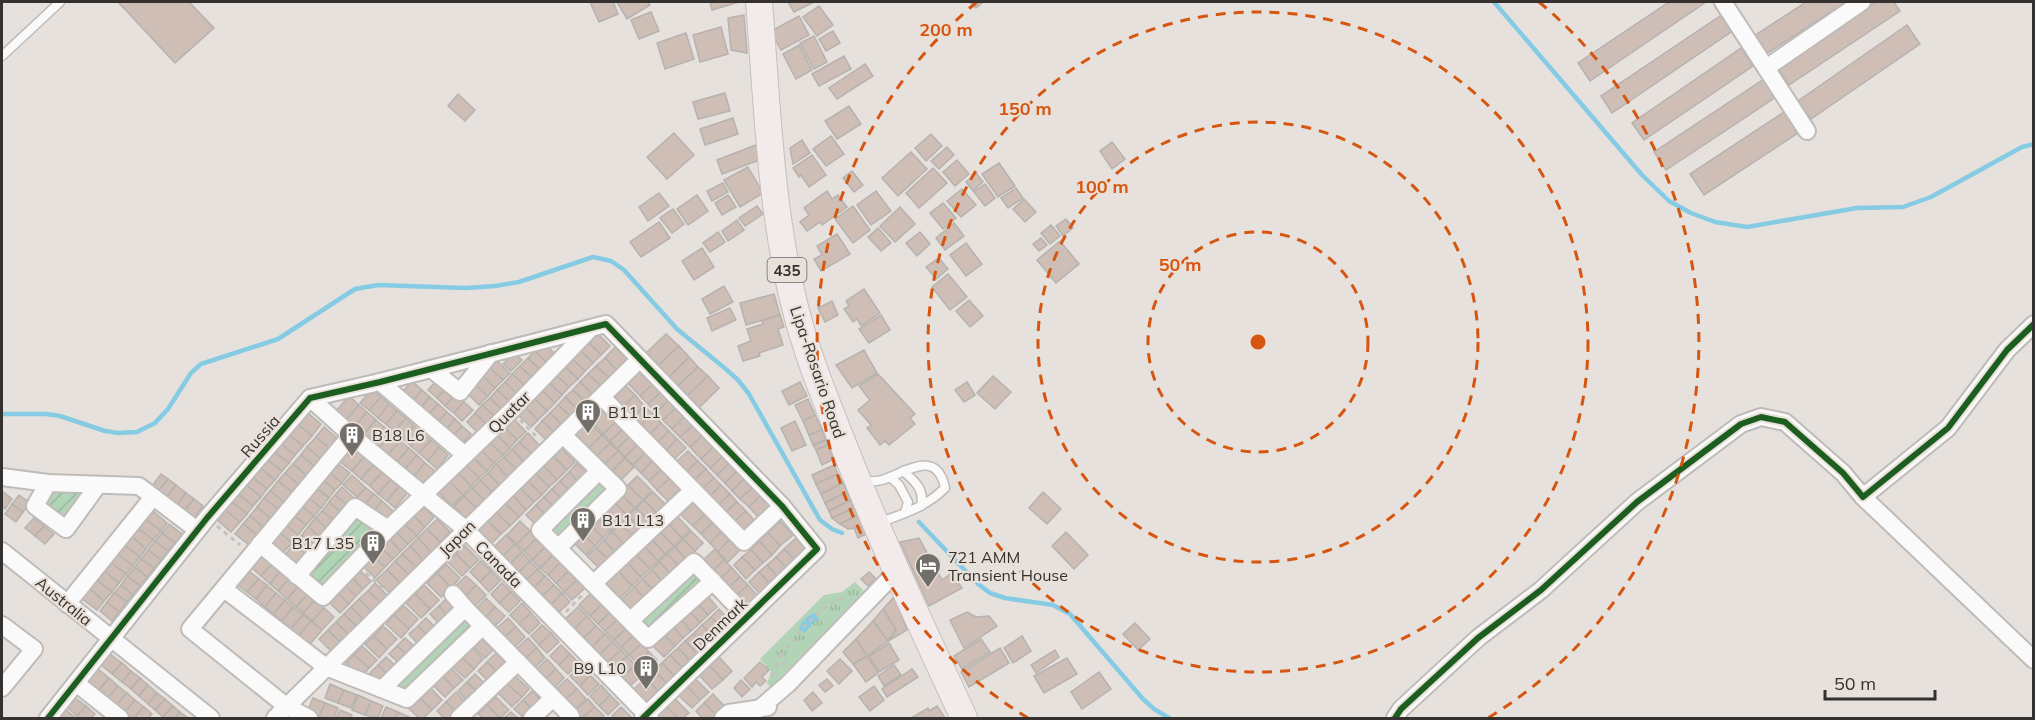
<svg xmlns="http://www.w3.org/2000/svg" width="2035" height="720" font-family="Mulish,sans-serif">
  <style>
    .grass { fill: url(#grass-tufts) }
    .garden { fill: url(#garden-furrows) }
    .water { fill: #86cbe4 }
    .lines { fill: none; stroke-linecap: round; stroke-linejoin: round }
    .stream { stroke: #86cbe4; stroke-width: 4.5 }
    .building { fill: #cfbeb6; stroke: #b6b2af; stroke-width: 1.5 }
    .service-casing { stroke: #bebbb8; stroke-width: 11 }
    .minor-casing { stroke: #bebbb8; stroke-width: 20 }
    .primary-casing { stroke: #c2c0bd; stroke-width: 28 }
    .path { stroke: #c3c1be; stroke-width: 3; stroke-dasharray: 4.5 4.5; stroke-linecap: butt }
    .service { stroke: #fbfafa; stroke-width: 8 }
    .minor { stroke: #fbfafa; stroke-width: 16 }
    .primary { stroke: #f3eaeb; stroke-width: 26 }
    .cycleway-casing { stroke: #e9e0d9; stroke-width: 10 }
    .cycleway { stroke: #1b5e20; stroke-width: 6 }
    .ring { fill: none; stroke: #d6550f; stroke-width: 3; stroke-dasharray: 10 8 }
    .labels { text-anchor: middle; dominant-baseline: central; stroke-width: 4.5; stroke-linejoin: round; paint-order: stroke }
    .shield { fill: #e9e0d9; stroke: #6a6661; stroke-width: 1.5 }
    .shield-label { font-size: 15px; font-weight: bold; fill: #34312e }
    .street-label { font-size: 16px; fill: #34312e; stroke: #e9e0d9 }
    .poi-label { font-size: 16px; fill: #34312e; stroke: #e9e0d9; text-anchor: start }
    .centre { fill: #d6550f; stroke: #e9e0d9; stroke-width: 3 }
    .ring-label { font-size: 18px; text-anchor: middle; font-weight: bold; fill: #d6550f; stroke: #e9e0d9; stroke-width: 4.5; stroke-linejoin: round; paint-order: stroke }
  </style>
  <defs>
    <pattern id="grass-tufts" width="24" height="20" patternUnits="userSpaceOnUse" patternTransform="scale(1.5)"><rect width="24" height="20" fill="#b2d4b6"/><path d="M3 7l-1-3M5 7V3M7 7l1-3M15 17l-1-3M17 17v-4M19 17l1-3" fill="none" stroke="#9ab69d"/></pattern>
    <pattern id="garden-furrows" width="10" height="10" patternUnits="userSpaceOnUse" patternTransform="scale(1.5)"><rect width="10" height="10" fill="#b2d4b6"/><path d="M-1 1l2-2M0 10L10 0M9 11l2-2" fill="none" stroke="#9ab69d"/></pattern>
  </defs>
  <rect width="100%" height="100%" fill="#e6e1dc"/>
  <!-- grass -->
  <path class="grass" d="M855,582L864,591L771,687L767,684L771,671L760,659L824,595L842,592Z"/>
  <!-- garden -->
  <g class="garden">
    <path d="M599,471L618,489L558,548L540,530Z"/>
    <path d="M48,483L98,485L66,529L35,506Z"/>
    <path d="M355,507L388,529L323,597L298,576Z"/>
    <path d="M694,562L713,581L648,639L631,621Z"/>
    <path d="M465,608L483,626L407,699L382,689Z"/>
  </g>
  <!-- water -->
  <path class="water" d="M815,613L819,620L813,623L805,633L799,629C801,623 808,614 815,613Z"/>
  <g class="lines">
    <!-- stream -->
    <g class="stream">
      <path d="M1494,2L1642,175L1669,201L1691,213L1715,222L1747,227L1857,208L1903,207L1931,197L2022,147L2034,144"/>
      <path d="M2,414H46L60,416L105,431L119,433L137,432L155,423L168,409L191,373L201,364L278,339L355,289L378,285L466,288L495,286L519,282L593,257L611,261L624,270L677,329L727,370L738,380L749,394L820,520L832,529L842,533"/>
      <path d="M919,522L978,584L990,593L1005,598L1053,605L1070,614L1143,699L1154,709L1169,718"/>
    </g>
  </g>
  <!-- building -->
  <g class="building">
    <path d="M118,2H189L214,28L175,63Z"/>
    <path d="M590,2H613L618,14L599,22Z"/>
    <path d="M617,2H648L650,5L627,19Z"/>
    <path d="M710,2H739L712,10Z"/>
    <path d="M788,2H814L794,12Z"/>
    <path d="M970,2H983L976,8Z"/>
    <path d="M1669,2H1706L1590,81L1578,63Z"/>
    <path d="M1806,2H1846L1766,54L1754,36Z"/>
    <path d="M1876,2H1894L1900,11L1789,85L1777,67Z"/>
    <path d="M819,6L833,25L817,36L803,17Z"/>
    <path d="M651,12L659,31L639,39L631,20Z"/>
    <path d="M1723,14L1734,30L1612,113L1601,96Z"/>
    <path d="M744,15L747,53L731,50L728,18Z"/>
    <path d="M799,16L809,35L781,50L771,31Z"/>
    <path d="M1907,25L1920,44L1811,119L1798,101Z"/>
    <path d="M721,27L728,54L700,62L693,35Z"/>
    <path d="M833,31L840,43L826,51L819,39Z"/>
    <path d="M686,33L694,59L665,69L657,43Z"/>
    <path d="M814,36L827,62L814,69L800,43Z"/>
    <path d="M799,45L812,70L796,79L783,54Z"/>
    <path d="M1741,48L1753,66L1644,140L1632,123Z"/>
    <path d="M844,56L851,69L819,86L812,74Z"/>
    <path d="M865,64L873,76L837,99L829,88Z"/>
    <path d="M1764,79L1776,97L1666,170L1654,152Z"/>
    <path d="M725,93L730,111L698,119L693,102Z"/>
    <path d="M458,94L475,110L465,121L448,106Z"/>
    <path d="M849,106L861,124L837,139L825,121Z"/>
    <path d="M1787,110L1801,131L1704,195L1690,174Z"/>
    <path d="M733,118L738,134L705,145L700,129Z"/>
    <path d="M674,133L694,155L667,179L647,157Z"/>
    <path d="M931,134L942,146L926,161L915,148Z"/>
    <path d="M831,136L844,154L826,166L813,149Z"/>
    <path d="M802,140L810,153L793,164L790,148Z"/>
    <path d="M1112,142L1125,159L1112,169L1100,151Z"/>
    <path d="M756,145L762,159L722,174L717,160Z"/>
    <path d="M947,147L954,155L939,169L931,161Z"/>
    <path d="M911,152L927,169L898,196L882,178Z"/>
    <path d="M812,155L826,175L809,187L801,175L799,177L793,168Z"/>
    <path d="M957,160L969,174L955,186L943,172Z"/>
    <path d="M999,163L1015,186L998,197L982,174Z"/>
    <path d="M748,167L763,193L740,207L724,180Z"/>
    <path d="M933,168L947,183L919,208L906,193Z"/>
    <path d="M852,171L863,185L854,192L843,178Z"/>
    <path d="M976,173L983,182L973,191L966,182Z"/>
    <path d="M723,183L728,192L712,201L707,191Z"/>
    <path d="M985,184L995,198L985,206L974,192Z"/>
    <path d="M1016,188L1023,198L1008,208L1001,198Z"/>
    <path d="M962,189L976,205L961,217L947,201Z"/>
    <path d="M827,191L832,199L838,195L847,207L822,225L820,222L807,231L800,222L809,215L804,208Z"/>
    <path d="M876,191L891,211L871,225L857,205Z"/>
    <path d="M659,193L669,206L648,221L639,207Z"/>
    <path d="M697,195L708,211L688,225L677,209Z"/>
    <path d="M728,195L736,207L722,215L715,203Z"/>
    <path d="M1024,199L1036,212L1025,222L1013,209Z"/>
    <path d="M943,203L956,218L943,229L930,213Z"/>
    <path d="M757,206L763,214L745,226L739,218Z"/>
    <path d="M853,206L870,230L853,243L835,219Z"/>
    <path d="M900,207L915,224L895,242L880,226Z"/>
    <path d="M673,209L684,224L672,233L660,218Z"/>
    <path d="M1066,219L1073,228L1063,236L1056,226Z"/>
    <path d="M737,220L744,230L728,241L722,231Z"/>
    <path d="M659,222L670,238L641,257L630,242Z"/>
    <path d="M954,223L964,236L945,250L936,238Z"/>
    <path d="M1051,225L1060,236L1050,244L1041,233Z"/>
    <path d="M878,228L891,243L881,251L868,237Z"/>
    <path d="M718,232L725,242L710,252L703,243Z"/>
    <path d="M920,232L930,244L917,256L906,243Z"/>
    <path d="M837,234L850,254L821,271L814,259L822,255L817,246Z"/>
    <path d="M1041,238L1047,245L1039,251L1033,244Z"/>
    <path d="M1060,241L1079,264L1056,283L1037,260Z"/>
    <path d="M966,243L982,264L966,276L950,255Z"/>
    <path d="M702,248L714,267L694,280L682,261Z"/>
    <path d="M939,258L948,269L936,279L926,267Z"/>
    <path d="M948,274L967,297L950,310L932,287Z"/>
    <path d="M724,286L733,302L710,314L702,299Z"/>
    <path d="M864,289L880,313L861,326L857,319L853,322L844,309L849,306L846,301Z"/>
    <path d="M774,294L780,315L746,325L740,303Z"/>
    <path d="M969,300L983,316L970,327L956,311Z"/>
    <path d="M832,301L838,315L825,322L818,308Z"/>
    <path d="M730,308L736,320L712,331L707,318Z"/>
    <path d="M780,315L784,327L778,329L783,345L759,353L760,356L743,361L738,346L751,341L747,329L763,324L762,321Z"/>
    <path d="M881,315L890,330L869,343L859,329Z"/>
    <path d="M597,333L610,346L601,355L588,342Z"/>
    <path d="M666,334L679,346L657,367L645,354Z"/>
    <path d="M543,342L554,353L546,362L535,351Z"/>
    <path d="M588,342L601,355L593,363L580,350Z"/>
    <path d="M679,346L689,357L668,378L657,367Z"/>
    <path d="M615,347L627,359L617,370L605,358Z"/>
    <path d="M580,350L593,363L585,371L572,359Z"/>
    <path d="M864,350L877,373L852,388L836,365Z"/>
    <path d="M535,351L546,362L539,369L528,358Z"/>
    <path d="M514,353L522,360L511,371L503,364Z"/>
    <path d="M689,357L698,367L677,387L668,378Z"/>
    <path d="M528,358L539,369L531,377L520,366Z"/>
    <path d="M605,358L617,370L609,378L596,366Z"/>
    <path d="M572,359L585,371L578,379L564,366Z"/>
    <path d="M497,361L510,373L503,380L490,368Z"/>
    <path d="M520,366L531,377L524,385L512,374Z"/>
    <path d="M564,366L578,379L569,387L556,375Z"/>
    <path d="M596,366L609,378L601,386L588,374Z"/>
    <path d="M698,367L708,376L686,397L677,387Z"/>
    <path d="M490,368L503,380L495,388L483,376Z"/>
    <path d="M640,370L653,384L640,396L627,382Z"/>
    <path d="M512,374L524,385L516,393L505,382Z"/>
    <path d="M588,374L601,386L592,394L580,382Z"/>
    <path d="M878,374L915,414L910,418L915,424L889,445L885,441L880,445L867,428L871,425L858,410L870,400L859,386Z"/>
    <path d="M556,375L569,387L562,395L549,382Z"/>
    <path d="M483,376L495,388L488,396L475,385Z"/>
    <path d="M708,376L719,388L698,409L686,397Z"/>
    <path d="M993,376L1011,392L995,409L977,393Z"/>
    <path d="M438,379L448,387L437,398L428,390Z"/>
    <path d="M412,381L422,390L411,403L401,394Z"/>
    <path d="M505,382L516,393L509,401L497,390Z"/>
    <path d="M549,382L562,395L555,403L541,390Z"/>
    <path d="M580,382L592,394L585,402L573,390Z"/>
    <path d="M800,382L807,396L789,405L782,391Z"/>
    <path d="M967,382L975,395L964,402L955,390Z"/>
    <path d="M653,384L661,392L648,404L640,396Z"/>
    <path d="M475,385L488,396L479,405L467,393Z"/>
    <path d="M625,385L635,395L621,409L611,398Z"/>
    <path d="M448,387L456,394L445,406L437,398Z"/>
    <path d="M372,389L381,397L369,410L360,403Z"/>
    <path d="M422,390L430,397L419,410L411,403Z"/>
    <path d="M497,390L509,401L501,409L490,398Z"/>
    <path d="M541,390L555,403L547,411L533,398Z"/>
    <path d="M573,390L585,402L577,409L565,397Z"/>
    <path d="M661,392L669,400L656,413L648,404Z"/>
    <path d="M456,394L464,402L454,413L445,406Z"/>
    <path d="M635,395L644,406L631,419L621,409Z"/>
    <path d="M349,396L359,405L346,420L336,411Z"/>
    <path d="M381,397L389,404L378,418L369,410Z"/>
    <path d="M430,397L438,404L427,417L419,410Z"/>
    <path d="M565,397L577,409L570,416L558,405Z"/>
    <path d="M490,398L501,409L494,416L482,405Z"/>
    <path d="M533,398L547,411L538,420L525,407Z"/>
    <path d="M808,399L815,415L803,421L795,405Z"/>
    <path d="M669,400L676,408L663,420L656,413Z"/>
    <path d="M464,402L473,410L462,421L454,413Z"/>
    <path d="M389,404L397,411L386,424L378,418Z"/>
    <path d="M438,404L447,412L435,425L427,417Z"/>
    <path d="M359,405L367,412L354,427L346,420Z"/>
    <path d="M482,405L494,416L486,424L475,413Z"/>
    <path d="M558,405L570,416L562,425L550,413Z"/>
    <path d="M644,406L653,414L639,427L631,419Z"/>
    <path d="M525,407L538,420L531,427L517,414Z"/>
    <path d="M602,408L616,422L603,434L590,420Z"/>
    <path d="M676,408L685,416L672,429L663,420Z"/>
    <path d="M304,410L321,424L312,436L295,422Z"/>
    <path d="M397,411L406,418L394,432L386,424Z"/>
    <path d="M367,412L376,420L363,435L354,427Z"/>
    <path d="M447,412L455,419L444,432L435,425Z"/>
    <path d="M475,413L486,424L478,433L467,422Z"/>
    <path d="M550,413L562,425L555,433L542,421Z"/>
    <path d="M653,414L661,423L648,436L639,427Z"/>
    <path d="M815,415L822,430L809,435L803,421Z"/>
    <path d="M685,416L693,425L680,437L672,429Z"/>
    <path d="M406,418L414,426L403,439L394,432Z"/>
    <path d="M513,418L526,432L517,440L504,427Z"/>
    <path d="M455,419L462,426L451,439L444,432Z"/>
    <path d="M376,420L384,427L371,442L363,435Z"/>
    <path d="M542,421L555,433L547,441L535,429Z"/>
    <path d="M588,421L602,435L587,450L573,436Z"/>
    <path d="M795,421L806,445L792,451L781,428Z"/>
    <path d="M295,422L312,436L303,446L286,432Z"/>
    <path d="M616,422L623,429L610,441L603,434Z"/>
    <path d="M661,423L669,431L656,444L648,436Z"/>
    <path d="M693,425L703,435L690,447L680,437Z"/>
    <path d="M414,426L422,433L411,446L403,439Z"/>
    <path d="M462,426L471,434L460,446L451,439Z"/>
    <path d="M324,427L337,438L329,448L316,437Z"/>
    <path d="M384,427L392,433L379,448L371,442Z"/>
    <path d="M504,427L517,440L510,448L497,435Z"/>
    <path d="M623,429L630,436L617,449L610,441Z"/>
    <path d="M822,430L826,440L813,445L809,435Z"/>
    <path d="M669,431L677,439L664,453L656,444Z"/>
    <path d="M286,432L303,446L295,455L279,442Z"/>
    <path d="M392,433L400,441L387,456L379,448Z"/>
    <path d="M422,433L431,440L419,453L411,446Z"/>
    <path d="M528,433L540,446L532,454L519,442Z"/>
    <path d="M497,435L510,448L503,455L489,442Z"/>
    <path d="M602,435L610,443L595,458L587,450Z"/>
    <path d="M703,435L714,447L701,459L690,447Z"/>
    <path d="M630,436L638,444L625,457L617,449Z"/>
    <path d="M316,437L329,448L320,458L307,447Z"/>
    <path d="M677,439L686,448L672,461L664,453Z"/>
    <path d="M431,440L439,447L428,461L419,453Z"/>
    <path d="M826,440L828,445L816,450L813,445Z"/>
    <path d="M400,441L409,448L396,463L387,456Z"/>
    <path d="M279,442L295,455L289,463L272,450Z"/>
    <path d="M489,442L503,455L494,463L481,450Z"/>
    <path d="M519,442L532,454L524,462L512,449Z"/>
    <path d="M610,443L618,451L603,466L595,458Z"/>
    <path d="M638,444L646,452L633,465L625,457Z"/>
    <path d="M352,445L365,456L352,471L339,461Z"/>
    <path d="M828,445L834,459L822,465L816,450Z"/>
    <path d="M307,447L320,458L314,466L301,455Z"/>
    <path d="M439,447L448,455L437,469L428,461Z"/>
    <path d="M560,447L575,462L567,470L552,455Z"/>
    <path d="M714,447L723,456L710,468L701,459Z"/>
    <path d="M409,448L417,455L404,470L396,463Z"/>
    <path d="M512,449L524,462L516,469L504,457Z"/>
    <path d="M272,450L289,463L282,471L265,458Z"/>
    <path d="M481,450L494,463L487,471L473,458Z"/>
    <path d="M618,451L625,458L610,473L603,466Z"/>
    <path d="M688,451L698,461L685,473L675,463Z"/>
    <path d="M646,452L653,460L641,473L633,465Z"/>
    <path d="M301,455L314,466L306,475L293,464Z"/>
    <path d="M417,455L425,463L412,478L404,470Z"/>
    <path d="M552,455L567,470L557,480L542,464Z"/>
    <path d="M365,456L374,464L361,479L352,471Z"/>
    <path d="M723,456L730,463L717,475L710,468Z"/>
    <path d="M504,457L516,469L508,478L496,464Z"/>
    <path d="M265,458L282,471L275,480L259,467Z"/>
    <path d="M473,458L487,471L479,478L466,465Z"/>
    <path d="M625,458L634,467L619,482L610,473Z"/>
    <path d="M653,460L662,469L649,481L641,473Z"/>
    <path d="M698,461L706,469L693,481L685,473Z"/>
    <path d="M337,463L350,473L342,483L329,472Z"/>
    <path d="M425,463L435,471L421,486L412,478Z"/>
    <path d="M577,463L589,475L579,483L569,472Z"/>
    <path d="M730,463L737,471L725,483L717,475Z"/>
    <path d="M293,464L306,475L298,484L285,473Z"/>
    <path d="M374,464L383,471L370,486L361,479Z"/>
    <path d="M496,464L508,478L500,486L488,473Z"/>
    <path d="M542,464L557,480L549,487L534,472Z"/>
    <path d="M466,465L479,478L471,486L458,473Z"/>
    <path d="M834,465L838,474L816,484L812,475Z"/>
    <path d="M259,467L275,480L267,489L251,476Z"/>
    <path d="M662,469L671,477L657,490L649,481Z"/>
    <path d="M706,469L714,478L701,490L693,481Z"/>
    <path d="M383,471L392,478L378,494L370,486Z"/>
    <path d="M737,471L745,478L732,491L725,483Z"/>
    <path d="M329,472L342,483L335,490L323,480Z"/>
    <path d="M534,472L549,487L542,495L527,480Z"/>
    <path d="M569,472L579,483L571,492L560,481Z"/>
    <path d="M285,473L298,484L292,492L278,481Z"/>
    <path d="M458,473L471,486L463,495L450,482Z"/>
    <path d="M488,473L500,486L493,493L480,480Z"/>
    <path d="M161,474L168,479L158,491L152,486Z"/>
    <path d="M838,474L843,483L821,494L816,484Z"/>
    <path d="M352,475L366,488L357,497L343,485Z"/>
    <path d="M251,476L267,489L261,497L245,484Z"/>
    <path d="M637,476L652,491L643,500L628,485Z"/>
    <path d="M671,477L681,488L668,501L657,490Z"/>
    <path d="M392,478L400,485L387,501L378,494Z"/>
    <path d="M714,478L721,485L708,498L701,490Z"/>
    <path d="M745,478L753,487L740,499L732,491Z"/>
    <path d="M168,479L176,485L167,497L158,491Z"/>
    <path d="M323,480L335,490L329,498L316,488Z"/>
    <path d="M480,480L493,493L485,501L472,488Z"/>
    <path d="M527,480L542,495L534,502L519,487Z"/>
    <path d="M278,481L292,492L284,502L270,491Z"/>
    <path d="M560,481L571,492L563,500L552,489Z"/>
    <path d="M450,482L463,495L452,506L438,492Z"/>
    <path d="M843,483L847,492L825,503L821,494Z"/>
    <path d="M245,484L261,497L253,506L237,493Z"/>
    <path d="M176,485L186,493L177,505L167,497Z"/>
    <path d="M400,485L408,492L395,508L387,501Z"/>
    <path d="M628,485L643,500L635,508L620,493Z"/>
    <path d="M721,485L730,494L717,506L708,498Z"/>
    <path d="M342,487L354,498L348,506L335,495Z"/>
    <path d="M519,487L534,502L526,510L512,494Z"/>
    <path d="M753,487L761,495L749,507L740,499Z"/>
    <path d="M316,488L329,498L321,508L308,497Z"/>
    <path d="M366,488L374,494L365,504L357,497Z"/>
    <path d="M472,488L485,501L477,509L464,496Z"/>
    <path d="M552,489L563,500L555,508L544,497Z"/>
    <path d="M2,491L12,499L5,509L2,506Z"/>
    <path d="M270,491L284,502L278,509L264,498Z"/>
    <path d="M653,492L666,505L657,514L644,500Z"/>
    <path d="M847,492L851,500L829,511L825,503Z"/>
    <path d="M1043,492L1061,509L1047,524L1029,508Z"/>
    <path d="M186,493L194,499L184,511L177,505Z"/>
    <path d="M237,493L253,506L247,514L231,501Z"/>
    <path d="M620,493L635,508L627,515L612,500Z"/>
    <path d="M374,494L382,501L374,511L365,504Z"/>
    <path d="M512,494L526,510L519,517L504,502Z"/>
    <path d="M730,494L737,502L724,514L717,506Z"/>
    <path d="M19,495L30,503L23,512L12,504Z"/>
    <path d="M335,495L348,506L342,513L329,502Z"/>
    <path d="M761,495L771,505L758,517L749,507Z"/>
    <path d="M464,496L477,509L466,519L454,506Z"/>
    <path d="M308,497L321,508L314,516L301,506Z"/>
    <path d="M544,497L555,508L547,516L536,505Z"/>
    <path d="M264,498L278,509L270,518L257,507Z"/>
    <path d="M194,499L203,506L194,518L184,511Z"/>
    <path d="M612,500L627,515L619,523L605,508Z"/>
    <path d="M644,500L657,514L650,522L636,508Z"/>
    <path d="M851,500L854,508L832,518L829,511Z"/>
    <path d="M231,501L247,514L240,522L224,509Z"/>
    <path d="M382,501L393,511L384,521L374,511Z"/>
    <path d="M329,502L342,513L335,521L322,511Z"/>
    <path d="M504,502L519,517L510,526L495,511Z"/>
    <path d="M692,502L704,515L693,526L680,514Z"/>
    <path d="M737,502L746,511L733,523L724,514Z"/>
    <path d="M12,504L23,512L16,522L5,514Z"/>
    <path d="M420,504L434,517L425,527L411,513Z"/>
    <path d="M536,505L547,516L537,526L526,515Z"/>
    <path d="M301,506L314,516L306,525L293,515Z"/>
    <path d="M257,507L270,518L263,527L250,516Z"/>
    <path d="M605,508L619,523L611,531L596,516Z"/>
    <path d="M636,508L650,522L642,530L628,516Z"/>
    <path d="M854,508L858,515L840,524L832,518Z"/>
    <path d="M224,509L240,522L231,532L216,519Z"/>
    <path d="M152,510L167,523L161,531L145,519Z"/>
    <path d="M322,511L335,521L328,529L315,518Z"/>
    <path d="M495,511L510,526L501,534L486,519Z"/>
    <path d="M746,511L754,520L741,532L733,523Z"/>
    <path d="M411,513L425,527L417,536L402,522Z"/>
    <path d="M293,515L306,525L298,535L286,525Z"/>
    <path d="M676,515L690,530L682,538L668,523Z"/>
    <path d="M704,515L712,523L701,534L693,526Z"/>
    <path d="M858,515L864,527L848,529L840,524Z"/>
    <path d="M250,516L263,527L257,535L243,524Z"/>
    <path d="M596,516L611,531L603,538L589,523Z"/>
    <path d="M628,516L642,530L634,537L620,524Z"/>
    <path d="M34,518L44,526L35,536L25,528Z"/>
    <path d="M315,518L328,529L321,538L308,527Z"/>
    <path d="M145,519L161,531L153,540L138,528Z"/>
    <path d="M437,519L450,532L440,542L427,529Z"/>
    <path d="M486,519L501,534L490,545L475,529Z"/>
    <path d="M520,521L530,531L517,544L507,535Z"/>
    <path d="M780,521L793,535L780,546L768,533Z"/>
    <path d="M402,522L417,536L408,544L394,530Z"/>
    <path d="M589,523L603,538L595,546L581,531Z"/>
    <path d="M668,523L682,538L674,546L659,531Z"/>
    <path d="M712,523L721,532L710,543L701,534Z"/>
    <path d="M169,524L182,534L175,543L162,533Z"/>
    <path d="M243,524L257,535L249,545L235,534Z"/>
    <path d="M620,524L634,537L626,546L612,532Z"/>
    <path d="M286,525L298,535L292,543L279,532Z"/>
    <path d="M44,526L54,534L45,544L35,536Z"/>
    <path d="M308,527L321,538L314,546L302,535Z"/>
    <path d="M864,527L866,534L858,538L854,528Z"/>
    <path d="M138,528L153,540L146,549L131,536Z"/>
    <path d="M427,529L440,542L431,552L418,538Z"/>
    <path d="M394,530L408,544L401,551L387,537Z"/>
    <path d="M530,531L537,538L524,551L517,544Z"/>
    <path d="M581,531L595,546L586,555L571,540Z"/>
    <path d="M659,531L674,546L665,554L651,539Z"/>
    <path d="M691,531L703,543L695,551L683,539Z"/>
    <path d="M279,532L292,543L283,553L270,543Z"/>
    <path d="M612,532L626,546L617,554L604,540Z"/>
    <path d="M721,532L729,540L718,552L710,543Z"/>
    <path d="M1066,532L1088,555L1074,569L1052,546Z"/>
    <path d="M162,533L175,543L168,551L155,541Z"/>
    <path d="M768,533L780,546L772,555L759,541Z"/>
    <path d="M302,535L314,546L307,555L294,544Z"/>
    <path d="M506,535L515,544L501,558L492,549Z"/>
    <path d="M131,536L146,549L140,557L124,545Z"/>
    <path d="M387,537L401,551L393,559L379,546Z"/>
    <path d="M418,538L431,552L423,560L410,546Z"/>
    <path d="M537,538L546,546L532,560L524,551Z"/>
    <path d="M796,538L807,550L795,561L784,549Z"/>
    <path d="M919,538L942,580L952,573L962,588L929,606L900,542Z"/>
    <path d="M651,539L665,554L658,561L644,546Z"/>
    <path d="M683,539L695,551L686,559L675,547Z"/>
    <path d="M604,540L617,554L610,561L596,548Z"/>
    <path d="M729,540L740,550L728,562L718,552Z"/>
    <path d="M155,541L168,551L161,560L148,550Z"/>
    <path d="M759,541L772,555L763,563L751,550Z"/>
    <path d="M294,544L307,555L298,566L285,555Z"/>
    <path d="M515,544L522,552L508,566L501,558Z"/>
    <path d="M124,545L140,557L133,566L117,553Z"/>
    <path d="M379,546L393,559L385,567L371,554Z"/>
    <path d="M410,546L423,560L416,567L402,554Z"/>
    <path d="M465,546L479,560L470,568L456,554Z"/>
    <path d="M546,546L554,554L540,568L532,560Z"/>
    <path d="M644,546L658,561L650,569L635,554Z"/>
    <path d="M675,547L686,559L679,566L667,554Z"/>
    <path d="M596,548L610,561L601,570L587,556Z"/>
    <path d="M715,549L724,560L711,573L701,562Z"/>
    <path d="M784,549L795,561L787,569L776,557Z"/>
    <path d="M148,550L161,560L154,568L141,559Z"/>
    <path d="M751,550L763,563L755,570L742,557Z"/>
    <path d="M522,552L530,561L517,574L508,566Z"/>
    <path d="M117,553L133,566L126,574L110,562Z"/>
    <path d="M371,554L385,567L375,578L361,564Z"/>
    <path d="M402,554L416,567L408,574L395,561Z"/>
    <path d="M456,554L470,568L462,576L448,562Z"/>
    <path d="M554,554L561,562L548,575L540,568Z"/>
    <path d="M635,554L650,569L641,577L627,562Z"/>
    <path d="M667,554L679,566L671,574L659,562Z"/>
    <path d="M263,555L273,563L261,576L252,568Z"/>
    <path d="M742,557L755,570L746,579L734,565Z"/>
    <path d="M776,557L787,569L778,577L767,565Z"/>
    <path d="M141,559L154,568L147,577L135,567Z"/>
    <path d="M724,560L732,568L718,581L711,573Z"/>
    <path d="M395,561L408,574L400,583L387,570Z"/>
    <path d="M481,561L491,571L480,582L470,572Z"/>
    <path d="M530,561L538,569L524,582L517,574Z"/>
    <path d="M110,562L126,574L119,583L103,570Z"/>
    <path d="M561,562L570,570L556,583L548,575Z"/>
    <path d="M627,562L641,577L632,586L618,571Z"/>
    <path d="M659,562L671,574L663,582L652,570Z"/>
    <path d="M273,563L281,570L270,584L261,576Z"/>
    <path d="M446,564L460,578L451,588L437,573Z"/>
    <path d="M767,565L778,577L770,584L759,572Z"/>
    <path d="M135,567L147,577L140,586L127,576Z"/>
    <path d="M732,568L740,577L726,590L718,581Z"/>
    <path d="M358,569L371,581L363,589L351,577Z"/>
    <path d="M538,569L545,576L532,590L524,582Z"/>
    <path d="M103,570L119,583L112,592L96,579Z"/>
    <path d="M281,570L290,578L278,591L270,584Z"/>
    <path d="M387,570L400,583L390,593L376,580Z"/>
    <path d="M570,570L578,579L564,592L556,583Z"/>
    <path d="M652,570L663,582L654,591L642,579Z"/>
    <path d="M249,571L259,579L247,592L238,585Z"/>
    <path d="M491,571L500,581L489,592L480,582Z"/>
    <path d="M618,571L632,586L620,598L606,583Z"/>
    <path d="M759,572L770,584L760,594L749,582Z"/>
    <path d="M869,572L876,579L868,586L861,579Z"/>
    <path d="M437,573L451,588L441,597L427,583Z"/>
    <path d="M127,576L140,586L133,595L121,585Z"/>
    <path d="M466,576L476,585L465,597L455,587Z"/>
    <path d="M545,576L554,585L540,598L532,590Z"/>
    <path d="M351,577L363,589L356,596L343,584Z"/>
    <path d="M740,577L748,585L734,598L726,590Z"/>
    <path d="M290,578L299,586L287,599L278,591Z"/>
    <path d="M96,579L112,592L104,601L89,588Z"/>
    <path d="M259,579L267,585L256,599L247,592Z"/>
    <path d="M578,579L586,587L572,600L564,592Z"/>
    <path d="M642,579L654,591L645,599L634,587Z"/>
    <path d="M375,583L387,595L380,602L368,591Z"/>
    <path d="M502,583L511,592L499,603L491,594Z"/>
    <path d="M343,584L356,596L349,604L336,591Z"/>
    <path d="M121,585L133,595L127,602L114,593Z"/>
    <path d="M267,585L276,593L265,607L256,599Z"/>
    <path d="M424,585L439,600L430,609L415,594Z"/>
    <path d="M476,585L486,595L475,606L465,597Z"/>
    <path d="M554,585L562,593L549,607L540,598Z"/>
    <path d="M748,585L757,595L743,608L734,598Z"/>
    <path d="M299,586L308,594L296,607L287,599Z"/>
    <path d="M634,587L645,599L633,611L622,599Z"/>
    <path d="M89,588L104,601L97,610L81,598Z"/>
    <path d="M336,591L349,604L340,613L327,600Z"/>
    <path d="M368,591L380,602L371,611L359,599Z"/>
    <path d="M511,592L520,601L509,612L499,603Z"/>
    <path d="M114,593L127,602L119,612L107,602Z"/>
    <path d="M276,593L285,600L274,614L265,607Z"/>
    <path d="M562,593L570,602L556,615L549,607Z"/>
    <path d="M591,593L602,604L590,616L579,605Z"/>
    <path d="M705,593L717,607L708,615L696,602Z"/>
    <path d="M308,594L315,600L303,613L296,607Z"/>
    <path d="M415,594L430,609L421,618L406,603Z"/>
    <path d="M895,596L907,630L888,641L896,630L883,609Z"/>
    <path d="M447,598L457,609L448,617L439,606Z"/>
    <path d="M486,598L495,607L485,618L476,609Z"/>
    <path d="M359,599L371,611L363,619L351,607Z"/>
    <path d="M285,600L293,607L282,621L274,614Z"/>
    <path d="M315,600L324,608L312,621L303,613Z"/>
    <path d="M107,602L119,612L112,621L100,611Z"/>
    <path d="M696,602L708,615L700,623L688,609Z"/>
    <path d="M522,603L531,613L519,624L510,615Z"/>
    <path d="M602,604L610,612L598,624L590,616Z"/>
    <path d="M404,606L418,619L409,629L394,615Z"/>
    <path d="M439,606L448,617L440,625L430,614Z"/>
    <path d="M293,607L303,615L291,629L282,621Z"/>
    <path d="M351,607L363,619L356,626L344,614Z"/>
    <path d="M495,607L505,616L494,627L485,618Z"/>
    <path d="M578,607L587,616L573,630L563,621Z"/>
    <path d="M324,608L334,617L322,630L312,621Z"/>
    <path d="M688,609L700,623L691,631L679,617Z"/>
    <path d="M719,609L732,623L724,631L711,617Z"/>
    <path d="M883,609L896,630L888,641L873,621Z"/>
    <path d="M610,612L617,620L605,631L598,624Z"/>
    <path d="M967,612L976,617L989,616L997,626L964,648L950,620Z"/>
    <path d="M531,613L540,623L529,634L519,624Z"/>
    <path d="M344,614L356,626L348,634L336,622Z"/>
    <path d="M303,615L311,621L299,635L291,629Z"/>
    <path d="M394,615L409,629L401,638L386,624Z"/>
    <path d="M587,616L596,626L582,640L573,630Z"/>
    <path d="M679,617L691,631L683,638L671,625Z"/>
    <path d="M711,617L724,631L715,639L702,625Z"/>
    <path d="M426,618L436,628L428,636L418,626Z"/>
    <path d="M508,618L516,627L504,637L496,629Z"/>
    <path d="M617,620L626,629L614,640L605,631Z"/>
    <path d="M311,621L322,630L310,644L299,635Z"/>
    <path d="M873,621L888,641L867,656L856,639Z"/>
    <path d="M336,622L348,634L340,642L328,630Z"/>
    <path d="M1135,623L1150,639L1138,650L1123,634Z"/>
    <path d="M542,625L551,633L539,645L531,636Z"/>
    <path d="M671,625L683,638L675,646L662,633Z"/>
    <path d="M702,625L715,639L706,647L693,634Z"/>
    <path d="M383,626L397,639L387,649L374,636Z"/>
    <path d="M418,626L428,636L419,645L409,634Z"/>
    <path d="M596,626L605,634L591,648L582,640Z"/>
    <path d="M516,627L525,637L514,648L504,637Z"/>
    <path d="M626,629L633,636L621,647L614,640Z"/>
    <path d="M328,630L340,642L331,651L319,639Z"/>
    <path d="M551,633L559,642L547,653L539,645Z"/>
    <path d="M662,633L675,646L664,657L651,644Z"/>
    <path d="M605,634L613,642L598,656L591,648Z"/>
    <path d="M693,634L706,647L698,655L685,641Z"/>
    <path d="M374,636L387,649L379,658L365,644Z"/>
    <path d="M478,636L493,650L485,658L470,644Z"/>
    <path d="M633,636L641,644L629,655L621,647Z"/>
    <path d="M1022,636L1031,651L1013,663L1004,648Z"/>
    <path d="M405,638L416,648L408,656L397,646Z"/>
    <path d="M528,638L537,648L524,660L515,650Z"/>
    <path d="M856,639L867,656L853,664L843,652Z"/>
    <path d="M981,639L990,652L962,669L954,656Z"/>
    <path d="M685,641L698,655L691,662L678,648Z"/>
    <path d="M613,642L621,650L606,664L598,656Z"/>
    <path d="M889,643L899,660L879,672L869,656Z"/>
    <path d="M641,644L649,652L637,663L629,655Z"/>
    <path d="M561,645L570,654L559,665L550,656Z"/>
    <path d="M362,646L377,660L369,668L354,655Z"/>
    <path d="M397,646L408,656L400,664L389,654Z"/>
    <path d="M470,646L483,659L474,669L460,656Z"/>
    <path d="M537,648L545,658L533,669L524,660Z"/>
    <path d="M678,648L691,662L683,669L670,655Z"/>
    <path d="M1000,648L1009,663L969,687L961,672Z"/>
    <path d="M621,650L627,656L613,670L606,664Z"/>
    <path d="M1055,650L1059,657L1036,673L1031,665Z"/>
    <path d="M649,652L657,660L645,671L637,663Z"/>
    <path d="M496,653L507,664L498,673L487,662Z"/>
    <path d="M110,654L122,663L112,674L101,665Z"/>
    <path d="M570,654L579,663L568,674L559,665Z"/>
    <path d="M354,655L369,668L361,677L346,663Z"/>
    <path d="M670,655L683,669L675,677L662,663Z"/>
    <path d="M460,656L474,669L465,678L451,665Z"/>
    <path d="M627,656L635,665L621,679L613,670Z"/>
    <path d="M718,656L732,671L723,680L708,664Z"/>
    <path d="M867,656L878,673L866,682L853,664Z"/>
    <path d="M386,657L397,667L389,676L378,665Z"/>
    <path d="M1067,658L1077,674L1044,693L1034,676Z"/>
    <path d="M547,659L556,669L543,681L535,671Z"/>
    <path d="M840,659L852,671L839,684L827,671Z"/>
    <path d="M487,662L498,673L489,682L478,671Z"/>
    <path d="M760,662L769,670L762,677L766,681L760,686L756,682L752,687L744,678Z"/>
    <path d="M122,663L131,671L122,682L112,674Z"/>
    <path d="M662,663L675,677L667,684L654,670Z"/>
    <path d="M708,664L723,680L712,689L698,674Z"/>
    <path d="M378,665L389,676L381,684L370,673Z"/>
    <path d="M635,665L644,673L629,687L621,679Z"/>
    <path d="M894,665L901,675L884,686L878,676Z"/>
    <path d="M449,666L463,680L454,688L441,674Z"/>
    <path d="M581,666L590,675L580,686L570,676Z"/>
    <path d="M98,669L109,678L99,690L87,681Z"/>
    <path d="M556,669L564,678L552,690L543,681Z"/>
    <path d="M912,669L918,677L887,697L882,689Z"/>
    <path d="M654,670L667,684L659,692L646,678Z"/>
    <path d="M131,671L140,678L131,689L122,682Z"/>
    <path d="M1099,672L1111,689L1082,709L1071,692Z"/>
    <path d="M441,674L454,688L445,697L431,683Z"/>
    <path d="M475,674L486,685L478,693L467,682Z"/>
    <path d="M590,675L599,684L588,695L580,686Z"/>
    <path d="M515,676L529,689L522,697L507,684Z"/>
    <path d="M109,678L118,686L108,698L99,690Z"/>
    <path d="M140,678L148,685L139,696L131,689Z"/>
    <path d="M646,678L659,692L647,704L633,690Z"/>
    <path d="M694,678L709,692L700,700L686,685Z"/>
    <path d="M567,679L577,689L564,701L554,691Z"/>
    <path d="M827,679L833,686L825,692L819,685Z"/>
    <path d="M741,680L750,689L742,697L734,688Z"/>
    <path d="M467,682L478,693L468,702L458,691Z"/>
    <path d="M330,684L344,690L338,703L325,698Z"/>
    <path d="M507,684L522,697L512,707L498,693Z"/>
    <path d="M148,685L157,693L148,704L139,696Z"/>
    <path d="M428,685L442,700L432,710L417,695Z"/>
    <path d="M601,685L610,695L599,706L590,696Z"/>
    <path d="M686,685L700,700L692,708L677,694Z"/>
    <path d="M118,686L127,693L116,705L108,698Z"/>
    <path d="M874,686L884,700L870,711L859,697Z"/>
    <path d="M577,689L586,699L573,711L564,701Z"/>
    <path d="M344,690L357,695L351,708L338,703Z"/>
    <path d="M532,691L543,702L534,711L523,700Z"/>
    <path d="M456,692L466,703L456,712L446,702Z"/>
    <path d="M813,692L822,703L812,711L804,700Z"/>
    <path d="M127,693L135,700L125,712L116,705Z"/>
    <path d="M157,693L165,699L155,710L148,704Z"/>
    <path d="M713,694L725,707L716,715L704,703Z"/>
    <path d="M358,695L371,701L365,715L352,710Z"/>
    <path d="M417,695L432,710L423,718H419L406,706Z"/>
    <path d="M610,695L619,704L608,715L599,706Z"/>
    <path d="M672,696L689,713L683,718H678L664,705Z"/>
    <path d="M496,697L509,710L500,718L487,705Z"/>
    <path d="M75,698L86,706L77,716L67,707Z"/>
    <path d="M313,698L325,703L319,717L307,712Z"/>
    <path d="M165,699L173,706L163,717L155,710Z"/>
    <path d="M588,699L595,707L581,718L574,712Z"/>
    <path d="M135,700L144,707L133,718L125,712Z"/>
    <path d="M523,700L534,711L527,718H524L514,709Z"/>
    <path d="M371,701L383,706L378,718L365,715Z"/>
    <path d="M446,702L456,712L450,718H444L437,711Z"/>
    <path d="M325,703L338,708L334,718L319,717Z"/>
    <path d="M704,703L716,715L712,718H702L696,711Z"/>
    <path d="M487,705L500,718H483L478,714Z"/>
    <path d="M664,705L678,718H660L655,714Z"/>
    <path d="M86,706L95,714L91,718H80L77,716Z"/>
    <path d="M173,706L180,712L175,718H166L163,717Z"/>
    <path d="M937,706L945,718H911L928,708L929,711Z"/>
    <path d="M144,707L152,714L148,718H134Z"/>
    <path d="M386,707L398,712L395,718H381Z"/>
    <path d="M595,707L604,716L602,718H583Z"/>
    <path d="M621,707L632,718H615L612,716Z"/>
    <path d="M65,709L76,718H57Z"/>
    <path d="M340,710L352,715L351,718H336Z"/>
    <path d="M180,712L188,718H175Z"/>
    <path d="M398,712L409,717L408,718H395Z"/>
    <path d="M511,712L518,718H504Z"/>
  </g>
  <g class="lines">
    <defs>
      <g id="service">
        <path d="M2,56L60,2"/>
        <path d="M903,471C915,481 925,490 921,506"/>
        <path d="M890,477L899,485L908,502L905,513"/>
        <path d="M862,482C869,481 878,482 885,479C908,471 937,449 945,488C926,507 903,514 878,523"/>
      </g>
      <g id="minor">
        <path d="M1723,2L1807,131"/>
        <path d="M1766,68L1862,2"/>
        <path d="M431,369L460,392L491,353"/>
        <path d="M380,382L465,455"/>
        <path d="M602,397L744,542L782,506"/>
        <path d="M310,398L351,435L465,529L650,718"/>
        <path d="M599,471L540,530L648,639L713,581"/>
        <path d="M2,477L48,483L139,486L197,530"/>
        <path d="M48,483L35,506L66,529L98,485"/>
        <path d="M1863,497L2034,660"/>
        <path d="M260,544L323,597L388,529L511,411L591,328"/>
        <path d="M558,548L618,489L563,435"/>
        <path d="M2,551L211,718"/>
        <path d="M297,576L355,507L388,529"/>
        <path d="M594,583L692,491"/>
        <path d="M224,589L326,667L407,699L483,626"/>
        <path d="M453,594L465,608"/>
        <path d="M67,604L153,497"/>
        <path d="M631,620L694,562L747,617"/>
        <path d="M2,625L34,649L2,688"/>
        <path d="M76,683L120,718"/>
        <path d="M382,689L465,608L571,716L569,718"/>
        <path d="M759,709L788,684L897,571"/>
        <path d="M48,718L207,518L310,398L380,382L606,324L782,506L817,549L643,718"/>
        <path d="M275,718L640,359"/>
        <path d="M309,718L286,706L190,629L351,435"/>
        <path d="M459,718L518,662"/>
        <path d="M532,718L553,698"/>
        <path d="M723,718L729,713L768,707"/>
        <path d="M1395,718L1401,709L1478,638L1541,590L1637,502L1741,424L1761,417L1785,422L1843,473L1863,497L1948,428L2007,350L2034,324"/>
      </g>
      <path id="primary" d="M759,2C767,101 770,206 794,303C805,349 823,393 840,436C877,532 921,625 964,718"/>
    </defs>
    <!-- service casing -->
    <use href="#service" class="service-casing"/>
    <!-- minor casing -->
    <use href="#minor" class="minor-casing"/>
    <!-- primary casing -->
    <use href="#primary" class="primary-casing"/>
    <!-- path -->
    <g class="path">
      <path d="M520,420L539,439"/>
      <path d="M217,526L240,545"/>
      <path d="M366,573L385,591"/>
      <path d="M566,612L584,593"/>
      <path d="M781,656L807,623L827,606L845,596"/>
      <circle cx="780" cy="661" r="4.5"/>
      <path d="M772,677L778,665"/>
    </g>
    <!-- service -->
    <use href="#service" class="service"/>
    <!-- minor -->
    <use href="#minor" class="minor"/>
    <!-- primary -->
    <use href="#primary" class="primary"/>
    <defs>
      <g id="cycleway">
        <path d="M48,718L207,518L310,398L380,382L606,324L782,506L817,549L643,718"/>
        <path d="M1395,718L1401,709L1478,638L1541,590L1637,502L1741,424L1761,417L1785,422L1843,473L1863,497L1948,428L2007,350L2034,324"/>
      </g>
    </defs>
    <!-- cycleway casing -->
    <use href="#cycleway" class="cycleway-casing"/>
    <!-- cycleway -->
    <use href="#cycleway" class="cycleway"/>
  </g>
  <!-- distance rings -->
  <g class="ring">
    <circle cx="1258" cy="342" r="110"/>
    <circle cx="1258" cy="342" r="220"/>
    <circle cx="1258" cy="342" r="330"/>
    <path d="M1028 718A441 441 0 0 1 977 2M1539 2A441 441 0 0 1 1488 718"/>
  </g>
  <!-- icons -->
  <defs>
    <symbol id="building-pin" viewBox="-11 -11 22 30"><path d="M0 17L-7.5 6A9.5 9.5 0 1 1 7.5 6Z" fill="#726f6b" stroke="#e9e0d9"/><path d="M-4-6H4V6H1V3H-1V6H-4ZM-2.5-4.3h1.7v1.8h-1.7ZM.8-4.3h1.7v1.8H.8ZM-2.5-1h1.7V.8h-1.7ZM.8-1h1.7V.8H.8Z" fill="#fff"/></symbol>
    <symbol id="hotel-pin" viewBox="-11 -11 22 30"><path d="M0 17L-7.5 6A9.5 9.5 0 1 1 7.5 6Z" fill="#726f6b" stroke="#e9e0d9"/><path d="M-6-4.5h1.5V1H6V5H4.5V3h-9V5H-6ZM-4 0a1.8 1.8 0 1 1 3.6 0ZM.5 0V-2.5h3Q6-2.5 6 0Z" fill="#fff"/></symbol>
  </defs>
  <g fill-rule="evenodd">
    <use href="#building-pin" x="573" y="397" width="30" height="40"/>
    <use href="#building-pin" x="337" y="420" width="30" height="40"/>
    <use href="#building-pin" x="568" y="505" width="30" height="40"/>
    <use href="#building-pin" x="358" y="528" width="30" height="40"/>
    <use href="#hotel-pin" x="913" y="551" width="30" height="40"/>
    <use href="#building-pin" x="631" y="653" width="30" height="40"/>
  </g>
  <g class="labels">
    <!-- shield labels -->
    <rect class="shield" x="767.5" y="258" width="39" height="24" rx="4.5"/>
    <g class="shield-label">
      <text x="787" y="270">435</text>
    </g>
    <!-- street labels -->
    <g class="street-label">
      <text transform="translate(818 372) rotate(71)">Lipa-Rosario Road</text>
      <text transform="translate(509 412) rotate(-45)">Quatar</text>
      <text transform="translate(260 436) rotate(-49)">Russia</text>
      <text transform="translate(457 538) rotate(-45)">Japan</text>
      <text transform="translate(499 564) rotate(45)">Canada</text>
      <text transform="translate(64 601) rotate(39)">Australia</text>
      <text transform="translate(720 624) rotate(-44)">Denmark</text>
    </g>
    <!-- poi labels -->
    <g class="poi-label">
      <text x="608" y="412">B11 L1</text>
      <text x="372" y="435">B18 L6</text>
      <text x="602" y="520">B11 L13</text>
      <text x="354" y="543" text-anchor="end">B17 L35</text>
      <text x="948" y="557">721 AMM<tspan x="948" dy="18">Transient House</tspan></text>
      <text x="626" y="668" text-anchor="end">B9 L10</text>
    </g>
  </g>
  <circle cx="1258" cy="342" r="9" class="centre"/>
  <g class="ring-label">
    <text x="946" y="36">200 m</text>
    <text x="1025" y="115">150 m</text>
    <text x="1102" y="193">100 m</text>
    <text x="1180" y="271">50 m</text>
  </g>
  <!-- border -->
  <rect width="2035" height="720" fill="none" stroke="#34312e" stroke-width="6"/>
  <!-- scale -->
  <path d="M1825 690v9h110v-9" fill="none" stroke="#34312e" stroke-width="3"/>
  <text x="1834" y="690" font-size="18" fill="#34312e" stroke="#e9e0d9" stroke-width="4.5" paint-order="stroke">50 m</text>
</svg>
